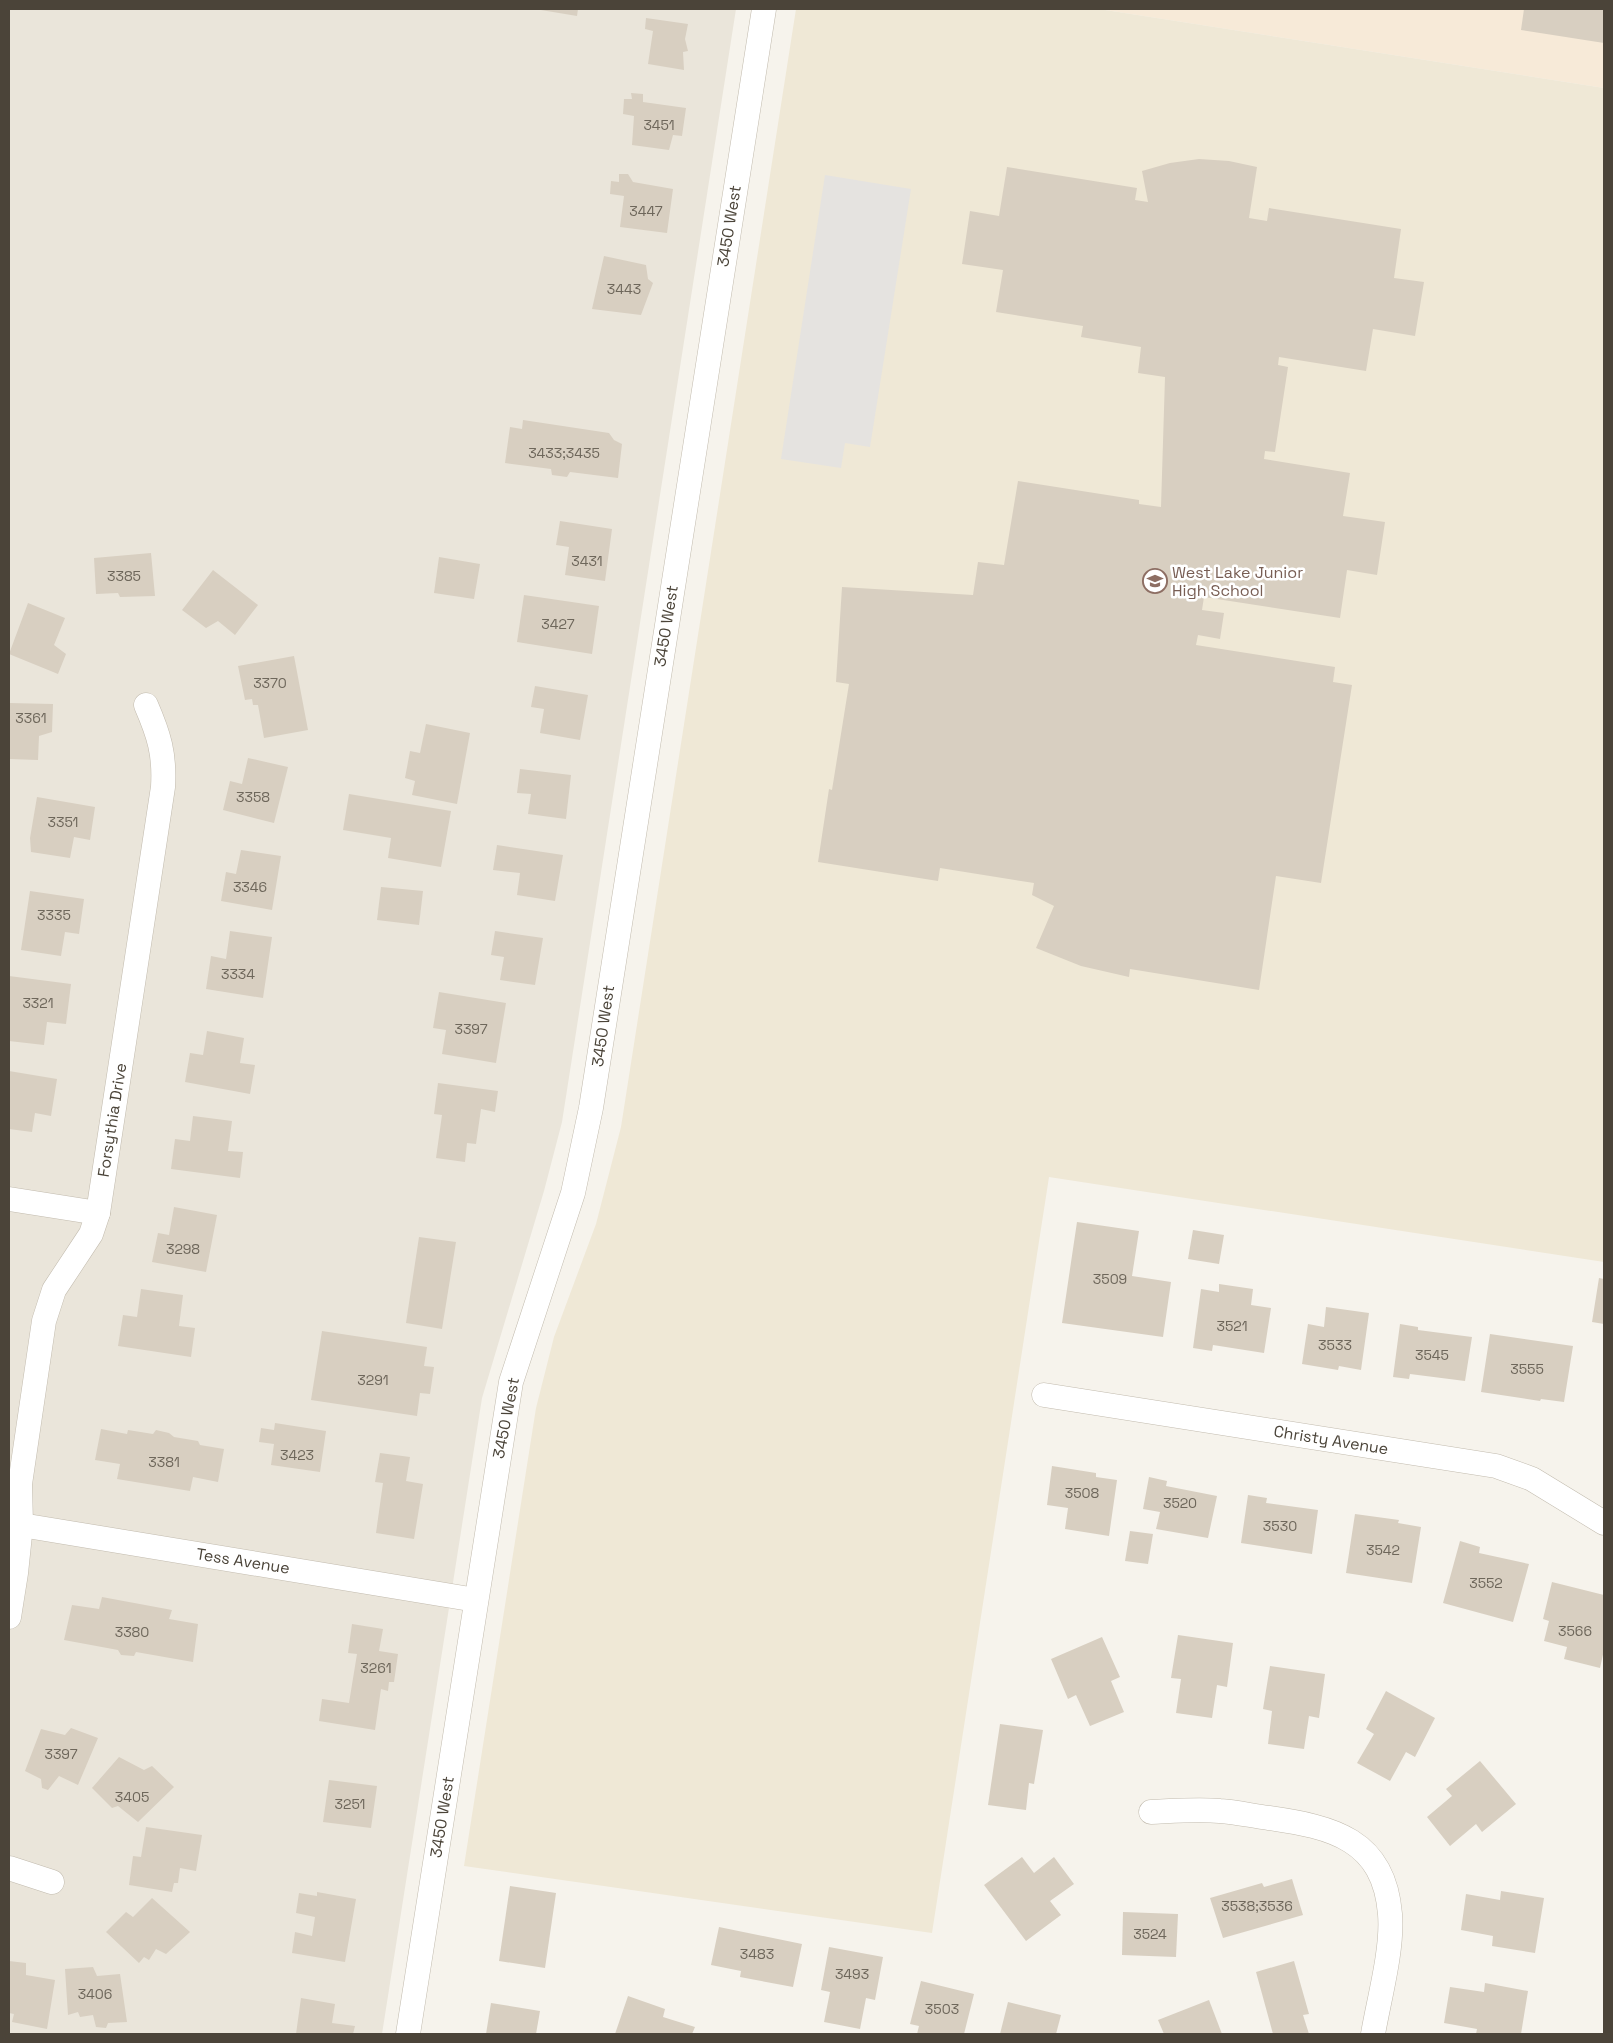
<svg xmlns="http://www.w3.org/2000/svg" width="1613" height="2043" font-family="'Space Grotesk',sans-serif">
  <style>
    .residential { fill: #eae5da }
    .commercial { fill: #f7ead8 }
    .education { fill: #efe8d6 }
    .parking { fill: #e5e3e0 }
    .building { fill: #d8cfc1 }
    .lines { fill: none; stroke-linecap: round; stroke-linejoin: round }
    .street-casing { stroke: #c2bbae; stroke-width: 25 }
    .street { stroke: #fff; stroke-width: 24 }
    .labels { text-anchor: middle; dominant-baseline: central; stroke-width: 5; stroke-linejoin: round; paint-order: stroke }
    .number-label { font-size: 14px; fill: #6e675b }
    .street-label { font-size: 16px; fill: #4b4439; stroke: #fff }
    .education-label { font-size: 16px; fill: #785e54; stroke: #fff; text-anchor: start }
  </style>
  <rect width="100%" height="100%" fill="#f6f3ec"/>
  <!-- residential -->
  <path class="residential" d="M9,9H736L562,1122L544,1191L482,1398L382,2034H9Z"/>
  <!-- commercial -->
  <path class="commercial" d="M1099,9H1604V88Z"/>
  <!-- education -->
  <path class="education" d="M796,9H1099L1604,88V1262L1049,1177L932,1933L464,1866L536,1408L554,1337L596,1224L621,1127Z"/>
  <!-- parking -->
  <path class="parking" d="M825,175L911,189L870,447L845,443L841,468L781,459Z"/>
  <!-- building -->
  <g class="building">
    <path d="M535,9H578L577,16Z"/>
    <path d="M1524,9H1604V43L1521,30Z"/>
    <path d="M646,18L688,24L685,39L688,51L683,52L684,70L648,64L653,31L645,29Z"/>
    <path d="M631,93L643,94V102L686,108L682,136L673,135L669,150L632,145L634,116L623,114L624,99H632Z"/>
    <path d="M1199,159L1229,161L1257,167L1249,218L1267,221L1269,208L1401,229L1394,278L1424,282L1415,336L1373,329L1366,371L1279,357L1278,365L1288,367L1275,452L1265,451L1264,459L1350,473L1343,516L1385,522L1377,575L1347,570L1340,618L1204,597L1202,610L1224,613L1220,639L1198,635L1196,645L1335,667L1333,682L1352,685L1321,883L1276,876L1259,990L1130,969L1129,977L1081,966L1036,948L1054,906L1032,895L1034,883L940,868L938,881L818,862L829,789L832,790L849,684L836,682L842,587L973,595L978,562L1004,565L1018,481L1139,500V504L1161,507L1165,377L1138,373L1141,347L1081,337L1083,326L996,312L1003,270L962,264L970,211L999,216L1007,167L1137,188L1135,200L1148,202L1142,171L1170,163Z"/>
    <path d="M619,174H628L633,182L673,189L667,233L620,227L624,196L610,194L611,181L619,182Z"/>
    <path d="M604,256L646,265L648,279L653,283L641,315L592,309Z"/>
    <path d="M523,420L609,433L614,440L622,444L618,478L570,472L567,477L552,475L551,469L505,463L510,427L522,429Z"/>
    <path d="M560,521L612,529L605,581L565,575L569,547L556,545Z"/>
    <path d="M151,553L155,596L120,597L118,593L96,594L94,558Z"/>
    <path d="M439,557L480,564L474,599L434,593Z"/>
    <path d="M213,570L258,605L235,635L218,621L206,628L182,610Z"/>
    <path d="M524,595L599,606L592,654L517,642Z"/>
    <path d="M28,603L65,618L54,645L66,654L58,674L9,654Z"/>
    <path d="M294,656L308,730L264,738L258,705H253L252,699L245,700L238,666Z"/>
    <path d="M535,686L588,695L580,740L540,733L544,709L531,707Z"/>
    <path d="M9,703L53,704L52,732L39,736L38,760L9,759Z"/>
    <path d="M426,724L470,733L457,804L412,795L415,781L405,778L410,751L420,753Z"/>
    <path d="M248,758L288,767L274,823L223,810L230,781L242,784Z"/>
    <path d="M520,769L571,775L566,819L528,814L531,794L517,793Z"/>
    <path d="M349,794L451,811L441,867L388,858L391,838L343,830Z"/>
    <path d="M37,797L95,807L90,840L74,837L70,858L31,852L30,838Z"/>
    <path d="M497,845L563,855L555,901L517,895L520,873L493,870Z"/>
    <path d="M241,850L281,856L272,910L221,901L226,872L236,874Z"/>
    <path d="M381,887L423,891L419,925L377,920Z"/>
    <path d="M30,891L84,899L79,934L65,932L61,956L21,950Z"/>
    <path d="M230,931L272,937L263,998L206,989L211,956L226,959Z"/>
    <path d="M495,931L543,938L535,985L500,980L504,957L491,955Z"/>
    <path d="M9,976L71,984L66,1024L47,1022L44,1045L9,1041Z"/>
    <path d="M439,992L506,1003L496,1063L442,1054L446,1030L433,1028Z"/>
    <path d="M207,1031L244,1038L240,1063L255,1065L250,1094L185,1082L190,1053L203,1055Z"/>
    <path d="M9,1071L57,1079L51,1116L35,1113L32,1132L9,1129Z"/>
    <path d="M438,1083L498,1091L495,1112L481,1109L476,1144L467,1143L465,1162L436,1158L442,1115L434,1114Z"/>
    <path d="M193,1116L232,1121L228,1151L243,1152L240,1178L171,1169L175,1139L190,1141Z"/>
    <path d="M174,1207L217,1215L206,1272L152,1262L158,1233L169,1235Z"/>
    <path d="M1077,1222L1139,1231L1132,1276L1171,1282L1163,1337L1062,1323Z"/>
    <path d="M1193,1230L1224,1235L1219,1264L1188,1259Z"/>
    <path d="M419,1237L456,1242L442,1329L406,1323Z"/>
    <path d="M1599,1278L1604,1279V1324L1592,1322Z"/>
    <path d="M1219,1284L1253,1289L1251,1305L1271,1308L1264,1353L1213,1345L1212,1351L1193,1348L1201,1289L1219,1292Z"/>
    <path d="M141,1289L183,1295L179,1326L195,1328L191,1357L118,1346L123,1315L137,1317Z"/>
    <path d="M1326,1307L1369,1313L1361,1370L1339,1366L1338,1370L1302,1364L1308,1324L1324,1327Z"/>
    <path d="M1400,1324L1418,1327V1330L1472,1337L1465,1381L1410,1374L1409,1379L1393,1377Z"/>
    <path d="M322,1331L427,1347L424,1366L434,1367L430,1394L420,1393L417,1416L311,1400Z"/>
    <path d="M1490,1334L1573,1346L1564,1402L1541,1399L1540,1401L1481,1392Z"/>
    <path d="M275,1423L326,1431L320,1472L271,1465L274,1444L259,1442L261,1428L274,1430Z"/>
    <path d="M101,1429L127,1434L128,1430L153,1434L156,1430L169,1433L174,1437L198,1441L200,1445L224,1449L218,1482L193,1477L190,1491L117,1479L120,1464L95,1460Z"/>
    <path d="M380,1453L410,1457L406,1481L423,1484L414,1539L376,1533L383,1483L375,1482Z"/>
    <path d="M1052,1466L1096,1473V1477L1117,1480L1109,1536L1065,1529L1068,1508L1047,1505Z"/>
    <path d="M1149,1477L1167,1481L1166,1486L1217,1496L1208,1538L1156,1529L1160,1512L1143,1509Z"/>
    <path d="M1248,1495L1267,1498L1266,1503L1318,1510L1312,1554L1241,1543Z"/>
    <path d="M1355,1514L1399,1520L1398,1523L1421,1527L1412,1583L1346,1573Z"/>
    <path d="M1130,1531L1153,1534L1148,1564L1125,1561Z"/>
    <path d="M1460,1541L1480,1547L1479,1553L1529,1564L1513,1622L1443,1603Z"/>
    <path d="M1552,1582L1604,1595V1650L1600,1668L1564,1659L1567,1647L1544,1641L1549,1621L1543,1619Z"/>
    <path d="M102,1597L172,1610L169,1619L198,1624L193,1662L136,1652L134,1656L121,1655L118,1650L64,1640L72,1605L99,1609Z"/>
    <path d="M352,1624L383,1629L379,1651L398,1654L394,1682H389L388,1691L381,1689L375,1730L319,1721L322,1699L349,1703L357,1654L348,1653Z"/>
    <path d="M1178,1635L1233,1643L1227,1687L1217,1685L1212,1718L1176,1713L1181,1679L1171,1678Z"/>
    <path d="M1102,1637L1120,1677L1111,1681L1124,1712L1090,1726L1076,1695L1068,1699L1051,1659Z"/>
    <path d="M1270,1666L1325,1674L1319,1718L1309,1716L1304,1749L1268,1744L1272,1711L1263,1709Z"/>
    <path d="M1386,1691L1435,1718L1415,1757L1406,1752L1390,1781L1357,1763L1374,1734L1366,1729Z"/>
    <path d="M1000,1724L1043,1730L1034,1784L1029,1783L1026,1810L988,1805Z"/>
    <path d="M71,1728L98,1738L78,1785L59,1776L48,1790L42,1788L41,1779L25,1771L41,1729L65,1735Z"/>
    <path d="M119,1757L144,1770L152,1766L174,1787L138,1822L118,1806L112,1808L92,1788Z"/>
    <path d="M1480,1761L1516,1804L1482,1832L1476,1824L1450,1846L1427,1817L1452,1796L1446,1789Z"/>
    <path d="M329,1780L377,1786L371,1828L323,1822Z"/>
    <path d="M146,1827L202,1835L196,1871L180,1868L178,1883H174L172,1892L129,1885L133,1856L141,1857Z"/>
    <path d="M1022,1857L1034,1873L1054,1857L1074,1884L1050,1901L1061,1915L1026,1941L984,1885Z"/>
    <path d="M1292,1879L1303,1915L1223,1938L1210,1898L1262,1883L1264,1887Z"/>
    <path d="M510,1886L556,1893L545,1968L499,1961Z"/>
    <path d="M1501,1891L1544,1898L1535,1953L1492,1946L1493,1936L1461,1930L1466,1894L1500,1900Z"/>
    <path d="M317,1892L356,1899L345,1962L292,1953L295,1932L312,1936L315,1917L296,1913L299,1893L317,1896Z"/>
    <path d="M152,1898L190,1932L166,1954L156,1949L149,1960L144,1957L139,1963L106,1932L126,1912L133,1917Z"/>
    <path d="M1123,1912L1178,1914L1176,1957L1122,1955Z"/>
    <path d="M719,1927L802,1944L793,1987L740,1977L741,1971L711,1965Z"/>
    <path d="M829,1947L883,1957L875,2000L866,1998L860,2029L824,2022L830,1992L821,1990Z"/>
    <path d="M9,1961L26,1963V1975L55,1980L47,2029L12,2022L14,2014L9,2013Z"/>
    <path d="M1294,1961L1309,2014L1303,2015L1309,2034H1273L1256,1972Z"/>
    <path d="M93,1967L97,1976L120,1974L127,2022L108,2023L106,2028L96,2027L93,2015L80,2017L78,2012L68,2015L65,1969Z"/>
    <path d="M921,1981L974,1994L964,2034H917L919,2026L910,2024Z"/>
    <path d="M1485,1983L1528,1991L1521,2034H1476L1477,2029L1444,2023L1450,1987L1484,1992Z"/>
    <path d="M628,1996L665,2009L663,2017L695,2027L692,2034H615Z"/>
    <path d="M301,1998L335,2004L332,2023L355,2026L353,2034H296Z"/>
    <path d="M1209,2000L1222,2034H1164L1158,2020Z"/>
    <path d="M1008,2002L1061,2015L1056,2034H1000Z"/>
    <path d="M491,2003L540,2011L536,2034H486Z"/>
  </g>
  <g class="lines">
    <defs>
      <g id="street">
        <path d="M9,1199L98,1213"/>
        <path d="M1044,1395L1496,1466L1532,1479L1604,1523"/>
        <path d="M9,1523L476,1600"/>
        <path d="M9,1617L16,1573L21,1525L20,1484L44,1321L54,1290L91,1234L98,1213L163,787C165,754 159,735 146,705"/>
        <path d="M1151,1812C1174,1811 1197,1809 1220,1811C1236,1812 1253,1816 1269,1818C1332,1827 1384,1839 1390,1914C1393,1949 1379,1999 1373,2034"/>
        <path d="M9,1868L52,1882"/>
        <path d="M408,2034L511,1382L573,1193L591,1108L764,9"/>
      </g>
    </defs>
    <!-- street casing -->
    <use href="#street" class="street-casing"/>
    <!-- street -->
    <use href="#street" class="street"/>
  </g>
  <!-- icons -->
  <defs>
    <symbol id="school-ring" viewBox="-11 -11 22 22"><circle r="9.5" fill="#fff" stroke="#8d6e63" stroke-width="1.5"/><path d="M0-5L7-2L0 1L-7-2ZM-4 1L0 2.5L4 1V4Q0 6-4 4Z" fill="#8d6e63"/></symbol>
  </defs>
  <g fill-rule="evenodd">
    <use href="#school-ring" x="1141" y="567" width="28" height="28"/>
  </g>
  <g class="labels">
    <!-- number labels -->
    <g class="number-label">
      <text x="659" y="125">3451</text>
      <text x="646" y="211">3447</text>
      <text x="624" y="289">3443</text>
      <text x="564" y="453">3433;3435</text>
      <text x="587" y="561">3431</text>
      <text x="124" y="576">3385</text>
      <text x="558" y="624">3427</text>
      <text x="270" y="683">3370</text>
      <text x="31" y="718">3361</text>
      <text x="253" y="797">3358</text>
      <text x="63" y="822">3351</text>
      <text x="250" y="887">3346</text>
      <text x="54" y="915">3335</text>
      <text x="238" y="974">3334</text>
      <text x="38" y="1003">3321</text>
      <text x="471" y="1029">3397</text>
      <text x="183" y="1249">3298</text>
      <text x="1110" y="1279">3509</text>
      <text x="1232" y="1326">3521</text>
      <text x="1335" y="1345">3533</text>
      <text x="1432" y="1355">3545</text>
      <text x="1527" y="1369">3555</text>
      <text x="373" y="1380">3291</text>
      <text x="297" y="1455">3423</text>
      <text x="164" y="1462">3381</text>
      <text x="1082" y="1493">3508</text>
      <text x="1180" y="1503">3520</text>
      <text x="1280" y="1526">3530</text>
      <text x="1383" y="1550">3542</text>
      <text x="1486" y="1583">3552</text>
      <text x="1575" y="1631">3566</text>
      <text x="132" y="1632">3380</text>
      <text x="376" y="1668">3261</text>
      <text x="61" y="1754">3397</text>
      <text x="132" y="1797">3405</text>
      <text x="350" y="1804">3251</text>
      <text x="1257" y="1906">3538;3536</text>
      <text x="1150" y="1934">3524</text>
      <text x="757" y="1954">3483</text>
      <text x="852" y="1974">3493</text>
      <text x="95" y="1994">3406</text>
      <text x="942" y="2009">3503</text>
    </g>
    <!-- street labels -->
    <g class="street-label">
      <text transform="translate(729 226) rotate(-81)">3450 West</text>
      <text transform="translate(666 626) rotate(-81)">3450 West</text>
      <text transform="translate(603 1026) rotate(-82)">3450 West</text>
      <text transform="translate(112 1120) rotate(-81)">Forsythia Drive</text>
      <text transform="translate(506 1418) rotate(-79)">3450 West</text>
      <text transform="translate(1331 1440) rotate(9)">Christy Avenue</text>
      <text transform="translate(243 1561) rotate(9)">Tess Avenue</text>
      <text transform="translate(442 1817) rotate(-81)">3450 West</text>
    </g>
    <!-- education labels -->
    <g class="education-label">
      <text x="1172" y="572">West Lake Junior<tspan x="1172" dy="18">High School</tspan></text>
    </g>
  </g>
  <!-- border -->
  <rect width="1613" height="2043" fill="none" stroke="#4b4439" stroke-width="20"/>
</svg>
